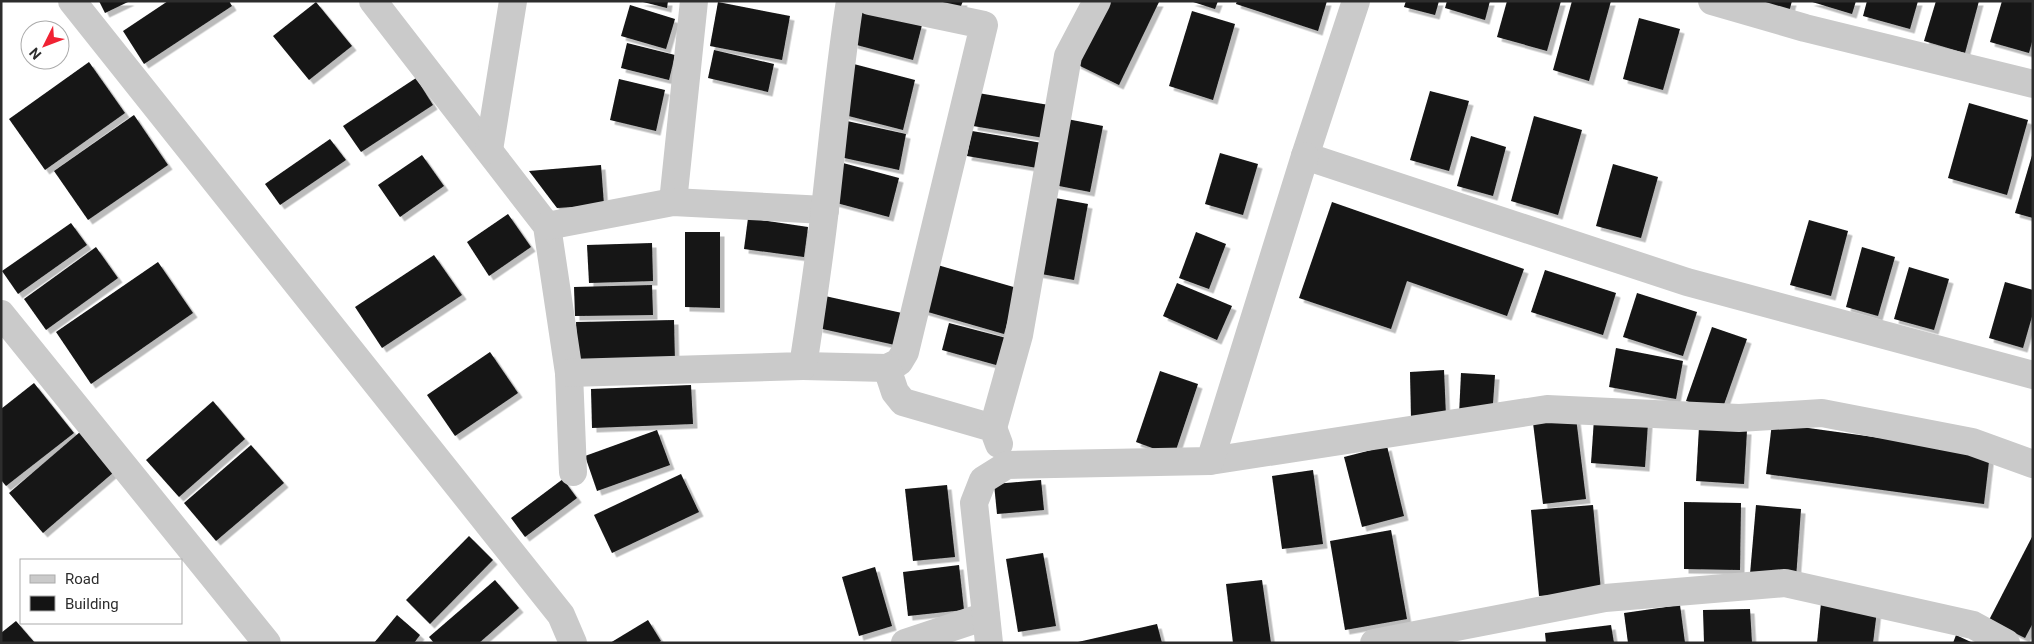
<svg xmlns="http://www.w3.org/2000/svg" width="2034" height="644" font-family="Roboto,sans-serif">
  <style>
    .building { fill: #141414; filter: url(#shadow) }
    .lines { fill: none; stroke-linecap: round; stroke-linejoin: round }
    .minor { stroke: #cacaca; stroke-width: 28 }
  </style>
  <defs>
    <filter id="shadow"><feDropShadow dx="4.5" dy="4.5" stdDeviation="0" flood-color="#0004"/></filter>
  </defs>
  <rect width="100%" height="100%" fill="#fff"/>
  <!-- building -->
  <g class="building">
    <path d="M99,1H130L105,13Z"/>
    <path d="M168,1H229L232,6L144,64L123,31Z"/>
    <path d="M639,1H668L667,8Z"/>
    <path d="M920,1H963L957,16Z"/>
    <path d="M1106,1L1159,2L1119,85L1076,64Z"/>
    <path d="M1190,1H1218L1215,9Z"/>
    <path d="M1237,1H1327L1318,31L1236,4Z"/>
    <path d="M1406,1H1439L1435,15L1404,7Z"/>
    <path d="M1447,1H1490L1485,20L1445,8Z"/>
    <path d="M1507,1H1561L1547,51L1497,37Z"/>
    <path d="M1572,1H1611L1589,81L1553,70Z"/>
    <path d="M1754,1H1792L1789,12Z"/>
    <path d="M1809,1H1856L1852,14Z"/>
    <path d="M1867,1H1918L1910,29L1863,16Z"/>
    <path d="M1936,1H1979L1965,53L1924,41Z"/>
    <path d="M2002,1H2033V38L2029,53L1990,42Z"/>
    <path d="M316,2L352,46L309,80L273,36Z"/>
    <path d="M718,2L790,16L782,60L710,46Z"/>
    <path d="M630,5L675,19L666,49L621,36Z"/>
    <path d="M862,9L922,25L913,60L853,44Z"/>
    <path d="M1192,11L1235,24L1213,100L1169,86Z"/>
    <path d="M1639,18L1680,29L1663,90L1623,79Z"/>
    <path d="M627,43L675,55L669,80L621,68Z"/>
    <path d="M714,50L774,64L768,92L708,78Z"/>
    <path d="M89,62L125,113L45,170L9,119Z"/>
    <path d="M850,63L915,80L903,130L837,113Z"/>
    <path d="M416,78L433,105L361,152L343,126Z"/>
    <path d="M619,79L665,90L656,131L610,120Z"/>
    <path d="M1430,91L1469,101L1449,171L1410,160Z"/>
    <path d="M978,93L1049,105L1044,138L973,126Z"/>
    <path d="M1969,103L2028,120L2007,195L1948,178Z"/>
    <path d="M134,115L168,165L88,220L54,171Z"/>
    <path d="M1534,116L1582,130L1558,215L1511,201Z"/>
    <path d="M1067,119L1103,126L1090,192L1054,185Z"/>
    <path d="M847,121L906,134L899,170L840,157Z"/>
    <path d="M972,131L1048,144L1043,169L967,156Z"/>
    <path d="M1471,136L1506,147L1493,196L1457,186Z"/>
    <path d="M330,139L346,160L280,205L265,184Z"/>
    <path d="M2033,152V218L2015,213Z"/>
    <path d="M1220,153L1258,164L1243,215L1205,204Z"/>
    <path d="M422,155L444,186L400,217L378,185Z"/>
    <path d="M843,163L899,178L889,217L833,202Z"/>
    <path d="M1613,164L1658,177L1641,238L1596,226Z"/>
    <path d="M601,165L604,205L557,208L529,171Z"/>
    <path d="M1050,197L1088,204L1074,280L1036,273Z"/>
    <path d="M1332,202L1524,269L1507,316L1407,281L1391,329L1299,298Z"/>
    <path d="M508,214L531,247L489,276L467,242Z"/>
    <path d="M748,218L808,227L804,257L744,249Z"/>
    <path d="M1809,220L1848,231L1831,296L1790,285Z"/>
    <path d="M71,223L87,245L18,294L2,271Z"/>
    <path d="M685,232H720V308L685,307Z"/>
    <path d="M1196,232L1226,244L1209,289L1179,278Z"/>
    <path d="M652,243L653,281L589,283L587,245Z"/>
    <path d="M96,247L118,278L46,330L24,299Z"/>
    <path d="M1862,247L1895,257L1878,316L1846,307Z"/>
    <path d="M434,255L462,295L382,348L355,307Z"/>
    <path d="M158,262L193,313L91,384L56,332Z"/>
    <path d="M934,264L1017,288L1004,334L921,310Z"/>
    <path d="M1909,267L1949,279L1934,330L1894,319Z"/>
    <path d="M1545,270L1616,293L1603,335L1531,312Z"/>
    <path d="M2005,282L2033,290V313L2023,348L1989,338Z"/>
    <path d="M1177,283L1232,306L1217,340L1163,316Z"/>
    <path d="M652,285L653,315L575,316L574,287Z"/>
    <path d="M1637,293L1697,312L1683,356L1623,337Z"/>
    <path d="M825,296L902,313L895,345L818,328Z"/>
    <path d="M674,320L675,364L578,366L576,322Z"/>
    <path d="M949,323L1014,340L1007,368L942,350Z"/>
    <path d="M1712,327L1747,339L1721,413L1686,401Z"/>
    <path d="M1616,348L1683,361L1676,399L1609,387Z"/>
    <path d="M490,352L518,393L455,436L427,395Z"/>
    <path d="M1444,370L1446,417L1411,419L1410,372Z"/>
    <path d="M1160,371L1198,384L1174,456L1136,442Z"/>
    <path d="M1461,373L1495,375L1492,417L1459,415Z"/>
    <path d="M34,383L74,433L6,486L1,480V409Z"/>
    <path d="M691,385L693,424L592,428L591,389Z"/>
    <path d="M213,401L245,439L179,497L146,460Z"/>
    <path d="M1576,418L1586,499L1543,504L1533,423Z"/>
    <path d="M1594,419L1648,423L1645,467L1591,463Z"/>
    <path d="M1772,423L1990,453L1984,504L1766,474Z"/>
    <path d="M1699,427L1747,430L1744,484L1696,481Z"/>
    <path d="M657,430L670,465L597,491L585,456Z"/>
    <path d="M80,432L114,472L43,533L9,493Z"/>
    <path d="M251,445L284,483L216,541L184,503Z"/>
    <path d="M1387,446L1404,516L1362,527L1344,457Z"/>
    <path d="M1313,470L1323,544L1282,549L1272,476Z"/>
    <path d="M681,474L699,512L612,553L594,515Z"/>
    <path d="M563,479L577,498L525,537L511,518Z"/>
    <path d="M1041,480L1044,510L997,514L994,484Z"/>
    <path d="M947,485L955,557L913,561L905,489Z"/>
    <path d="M1684,502L1741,503L1740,570L1684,569Z"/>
    <path d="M1593,505L1601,591L1539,596L1531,510Z"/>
    <path d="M1756,505L1801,509L1796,578L1750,574Z"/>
    <path d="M1391,530L1407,619L1345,630L1330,541Z"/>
    <path d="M2033,535V623L2025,638L1989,620Z"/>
    <path d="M469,536L493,560L430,624L406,600Z"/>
    <path d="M1043,553L1056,626L1018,632L1006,559Z"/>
    <path d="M959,565L964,610L908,616L903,572Z"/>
    <path d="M875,567L892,626L859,636L842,577Z"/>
    <path d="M495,580L519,608L479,643H434L429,637Z"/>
    <path d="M1262,580L1271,643H1233L1226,584Z"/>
    <path d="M1821,603L1877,610L1873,643H1817Z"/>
    <path d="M1680,605L1685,643H1628L1624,613Z"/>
    <path d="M1750,609L1752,643H1704L1703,610Z"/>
    <path d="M397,615L420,635L414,643H374Z"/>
    <path d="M648,620L661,641L658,643H610Z"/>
    <path d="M16,621L35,643H1V633Z"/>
    <path d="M1157,624L1162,643H1078V642Z"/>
    <path d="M1611,625L1614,643H1546L1545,633Z"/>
    <path d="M1956,635L1973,643H1953Z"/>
  </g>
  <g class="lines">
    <!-- minor -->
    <g class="minor">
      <path d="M72,1L561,615L573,643"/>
      <path d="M373,1L547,226L569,373L573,472"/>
      <path d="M1356,1L1305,156L1687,282L2033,375"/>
      <path d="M1712,1L1805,28L2033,84"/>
      <path d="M489,150L513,1"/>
      <path d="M673,202L694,1"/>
      <path d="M547,226L673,202L825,210"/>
      <path d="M1,314L267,643"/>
      <path d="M803,366L887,368L899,362L905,352L984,25L870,1"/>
      <path d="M887,368L895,392L903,402L993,428L999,444"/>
      <path d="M569,373L803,366C811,314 819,261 825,209C833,139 839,70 850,1"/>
      <path d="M993,428L1019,335L1068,56L1097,1"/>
      <path d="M1210,461L1547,409L1739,418L1822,413L1972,442L2033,464"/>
      <path d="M905,643L986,616"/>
      <path d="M989,643L974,503L983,480L1007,465L1210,461L1305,156"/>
      <path d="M1374,643L1605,598L1785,583L1973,625L2006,643"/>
    </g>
  </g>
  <!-- border -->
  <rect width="2034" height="644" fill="none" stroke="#2d2d2d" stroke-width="5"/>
  <!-- legend -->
  <rect x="20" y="559" width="162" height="65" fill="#ffffff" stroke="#ababab"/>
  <rect x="30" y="575" width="25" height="8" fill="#cacaca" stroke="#ababab"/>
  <text x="65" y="584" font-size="15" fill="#2d2d2d">Road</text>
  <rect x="30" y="596" width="25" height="15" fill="#141414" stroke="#ababab"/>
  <text x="65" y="609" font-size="15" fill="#2d2d2d">Building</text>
  <!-- north arrow -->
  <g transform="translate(45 45) rotate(228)"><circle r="24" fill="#ffffff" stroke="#ababab"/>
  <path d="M0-4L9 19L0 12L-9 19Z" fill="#f02233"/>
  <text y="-8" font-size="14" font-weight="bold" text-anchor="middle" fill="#2d2d2d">N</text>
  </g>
</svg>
